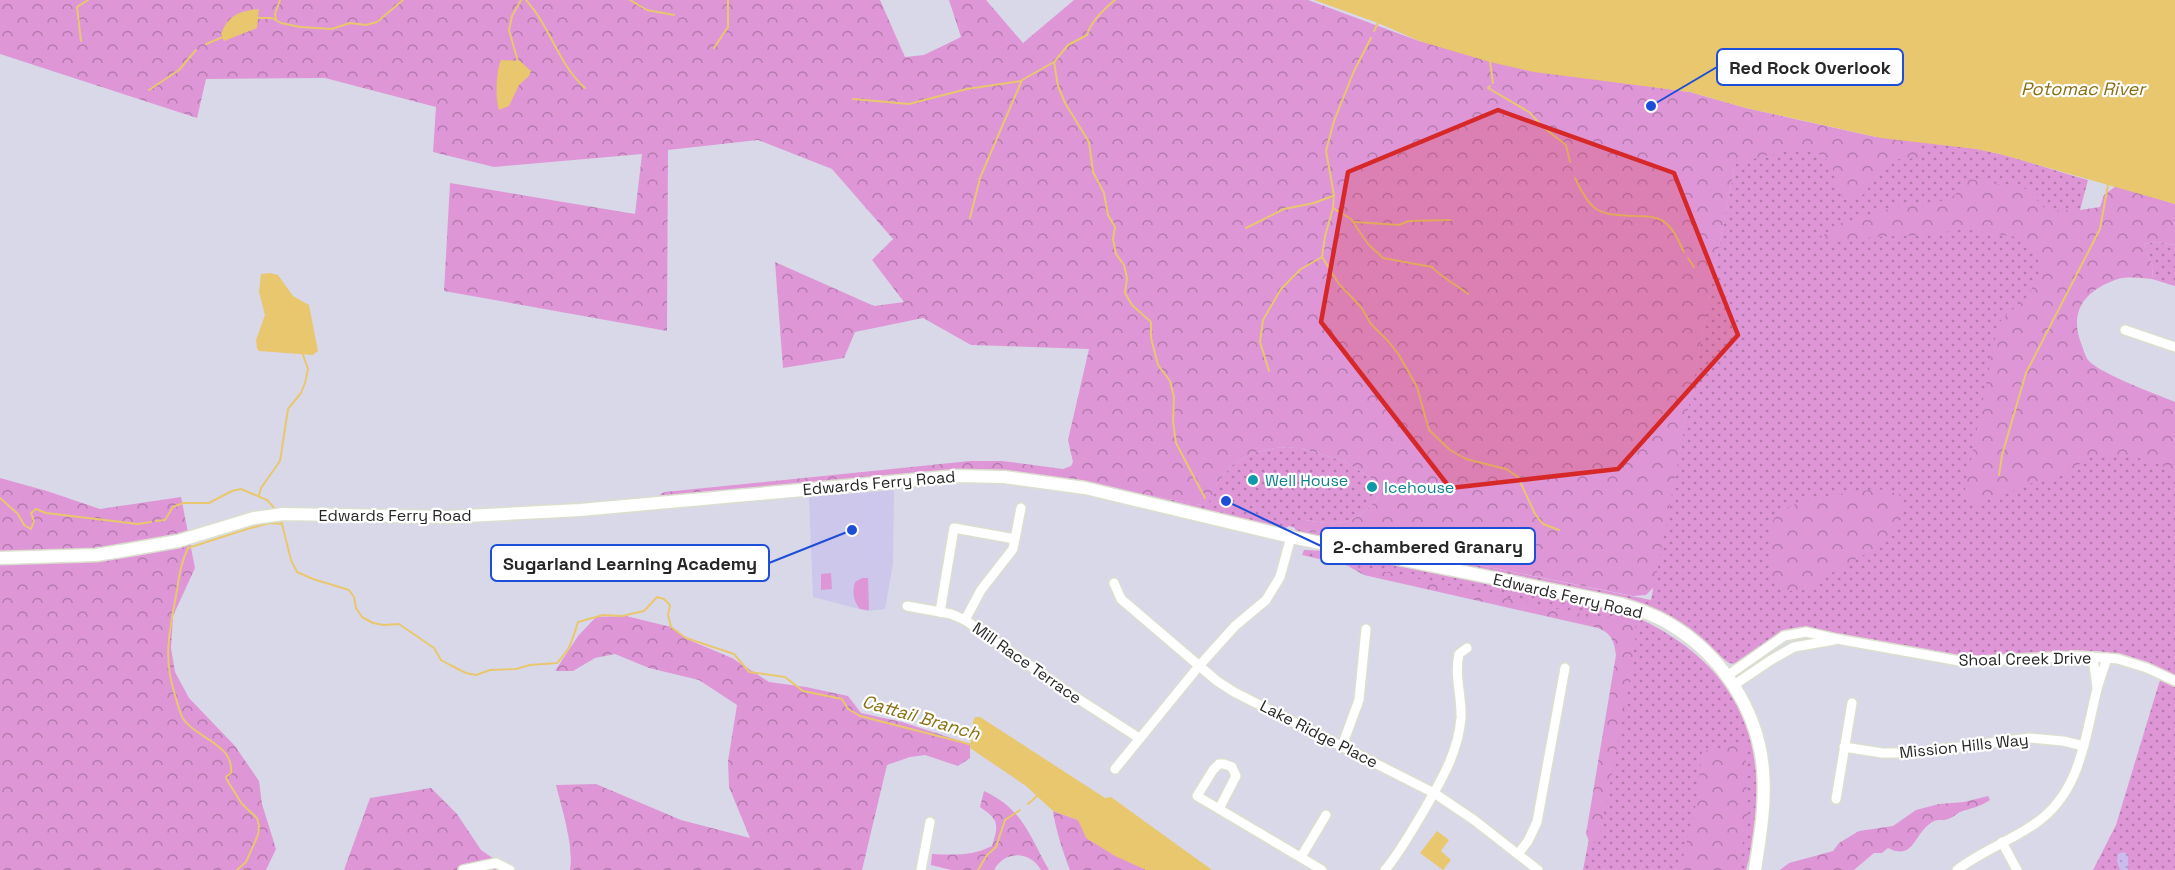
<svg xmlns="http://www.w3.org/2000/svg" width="2175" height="870" font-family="'Space Grotesk',sans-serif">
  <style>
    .education { fill: #ccc7eb }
    .grass { fill: url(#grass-dots) }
    .forest { fill: url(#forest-crowns) }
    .sand { fill: url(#sand-dots) }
    .park { fill: #de96d6 }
    .water { fill: #e8c76e }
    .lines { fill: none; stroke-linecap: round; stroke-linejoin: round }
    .stream { stroke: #e8c76e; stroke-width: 2 }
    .minor-casing { stroke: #dbdfce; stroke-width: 12 }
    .secondary-casing { stroke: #dbdfce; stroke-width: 15 }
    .minor { stroke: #fff; stroke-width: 9 }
    .secondary { stroke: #fff; stroke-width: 12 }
    .marked { fill: #d62828; fill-opacity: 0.2; stroke: #d62828; stroke-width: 4.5; stroke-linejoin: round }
    .culture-dot { fill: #0f9aa8; stroke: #fff; stroke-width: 2 }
    .labels { text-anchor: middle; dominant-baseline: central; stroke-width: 4.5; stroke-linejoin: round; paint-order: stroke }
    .culture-label { font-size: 16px; fill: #0d838f; stroke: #fff; text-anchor: start }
    .street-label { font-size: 16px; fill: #272727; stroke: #fff }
    .water-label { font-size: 18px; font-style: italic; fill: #897112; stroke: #fff }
    .leader { fill: none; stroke: #1d4ed8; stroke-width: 2 }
    .callout-dot { fill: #1d4ed8; stroke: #fff; stroke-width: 2 }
    .callout { fill: #fff; stroke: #1d4ed8; stroke-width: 2 }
    .callout-label { font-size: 18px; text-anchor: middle; font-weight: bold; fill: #272727 }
  </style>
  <defs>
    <pattern id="grass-dots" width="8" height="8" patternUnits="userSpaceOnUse" patternTransform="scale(1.5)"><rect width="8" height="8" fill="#de96d6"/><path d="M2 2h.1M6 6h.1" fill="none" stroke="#b47aae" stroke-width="1.8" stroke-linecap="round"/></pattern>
    <pattern id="forest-crowns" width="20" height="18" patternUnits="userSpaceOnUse" patternTransform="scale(1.5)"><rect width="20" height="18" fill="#de96d6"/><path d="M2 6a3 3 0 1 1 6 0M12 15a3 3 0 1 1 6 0" fill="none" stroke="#b47aae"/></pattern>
    <pattern id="sand-dots" width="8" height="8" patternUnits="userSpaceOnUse" patternTransform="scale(1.5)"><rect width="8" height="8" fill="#cbbbee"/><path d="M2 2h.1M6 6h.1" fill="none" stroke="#aea1cc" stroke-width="1.8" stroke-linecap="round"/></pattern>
  </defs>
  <rect width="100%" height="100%" fill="#d9d8e9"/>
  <!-- education -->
  <path class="education" d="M894,490L893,564L885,609L867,611L813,597L809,497Z"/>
  <!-- grass -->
  <g class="grass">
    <path d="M1742,127C1819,134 1902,136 1977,149C2014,156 2051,170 2088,180L2036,375L2175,437V870H2093L2116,825L2156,693L2162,674L2167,671L2123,655L2098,651L1995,656L1951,655L1801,629L1736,664L1729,663L1673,620L1306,534L1296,532L1295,528L1289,526L1284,529L1275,528L1057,479L1201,505L1208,503L1218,482L1231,466L1251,454L1275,448L1297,447L1344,461L1381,484C1379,498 1378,499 1368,508C1346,528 1332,524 1305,520V530L1651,600Z"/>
    <path d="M2156,242L2175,245V286L2152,279L2153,267L2144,244Z"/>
    <path d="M1304,550L1350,552L1620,610C1739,658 1780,746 1746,870H1583L1628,631L1302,555Z"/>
  </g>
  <!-- forest -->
  <g class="forest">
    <path d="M0,0H880L905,57L924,55L961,37L949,0H986L1023,43L1074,0H1308L1419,41L1618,82L1690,92L1746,108L1885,139L1919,142L1921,154L1917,158C1908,159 1897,158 1888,162C1866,172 1878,199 1845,200C1834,189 1837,172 1829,162C1809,138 1761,158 1735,164L1654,587L1646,595L1633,596L1305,530L1301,523L1305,520C1332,524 1346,528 1368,508C1378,499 1379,498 1381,484L1344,461L1297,447L1275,448L1251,454L1231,466L1218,482L1208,504L1201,505L1021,472L984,470L933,472L662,498L660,494L665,492L970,461H1002L1063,469L1071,466L1073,462L1068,440L1089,349L971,345L923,318L855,332L844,358L783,368L775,262L874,306L904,302L872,260L893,239L832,169L758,140L668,150L667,331L444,291L450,183L635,214L642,154L494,167L433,152L436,107L325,78L206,79L197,118L0,54Z"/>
    <path d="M1969,179L2027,189L2047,211L2080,210L2100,207L2104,195L2116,186L2175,204V245L2156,242L2144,244L2153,267L2152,279C2140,278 2126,276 2115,280C2085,291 2069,311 2081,343C2083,348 2085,356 2088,360C2100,374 2156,394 2175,402V473L2159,464L2132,456L2109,454L2091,457L2058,478L2040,480L1975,504L1964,495L1998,324L2008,313L2025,300L2041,273L2036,250L2016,237L1963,229L1927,235L1873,237L1841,242L1819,239L1837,224L1873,215L1896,206H1929L1955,195Z"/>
    <path d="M0,478L47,491L100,509L181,497L195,568L173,616L171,648L175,672L189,698L235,746L259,781L262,804L276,849L266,870H0Z"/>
    <path d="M1878,489L1899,494L1901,507L1897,528L1885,543L1819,580L1807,590L1786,591L1772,580C1771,564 1766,541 1771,525C1780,496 1852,493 1878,489Z"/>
    <path d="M1348,566L1377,570L1591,616C1603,617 1629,613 1635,625C1641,635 1604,812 1599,838L1594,843L1589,841L1586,834L1616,655C1614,641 1612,634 1598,628L1364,575Z"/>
    <path d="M626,616L671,627L689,640L732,658L769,682L806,687L848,696L861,713L902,722L970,744V758L958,766L925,755L910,757L887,765L862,870H570C574,846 562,809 556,785L596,784L681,820L750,838L729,787L728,761L737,705L699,680L649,668L615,654L595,658L573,671H555L578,636L596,617Z"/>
    <path d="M1739,742L1745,744L1748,822L1736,870H1680L1697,800L1702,751L1724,748Z"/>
    <path d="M431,788L457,814L481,850L510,870H344L370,798Z"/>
    <path d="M984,791C1023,809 1029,835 1049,870H1041C1030,851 1005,850 994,870H951L931,865L932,854C953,855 973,856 992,846C999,824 999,820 980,807Z"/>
    <path d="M1988,796L1990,800C1980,807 1971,808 1960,812C1956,814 1952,818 1948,819C1944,821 1938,819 1934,821C1914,831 1915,862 1888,848L1882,853H1874L1854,870H1780L1789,863L1833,851L1839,843L1859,831L1893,826L1916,810L1939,804L1964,802Z"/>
    <path d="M1053,811L1078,820L1146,870H1070C1064,856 1055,827 1053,811Z"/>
  </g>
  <!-- sand -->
  <path class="sand" d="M2124,852L2128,855V870H2120L2117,861L2118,854Z"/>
  <!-- park -->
  <g class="park">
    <path d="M831,573L832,589L821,590V574Z"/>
    <path d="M862,578H868L869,610L860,609C853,600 852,592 855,582Z"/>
  </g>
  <!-- water -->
  <g class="water">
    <path d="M1314,0H2175V204L2000,154L1976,149L1881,138L1746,108L1690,92L1534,72L1490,62L1419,41L1378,23Z"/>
    <path d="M259,9L257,28L224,41L221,34C228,15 240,11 259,9Z"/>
    <path d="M501,60L520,61L531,71L529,76L519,85L509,106L499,110C495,98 496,71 501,60Z"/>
    <path d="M270,273L278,275L293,296L309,305L318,351L313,355L259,351L257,349L256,340L265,315L259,292L261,274Z"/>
    <path d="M975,717H980L1105,798L1111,797L1212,870H1146L1115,856L1086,838L1078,820L1053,811L1026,786L970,748L973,722Z"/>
    <path d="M1437,831L1449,840L1441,851L1451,860L1443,870L1420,853Z"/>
  </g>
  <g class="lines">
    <!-- stream -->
    <g class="stream">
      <path d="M526,0C550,26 558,64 585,88"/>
      <path d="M630,0L647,10L674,15"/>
      <path d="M257,18H272L281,23L300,27L332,29L350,23L366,25L377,22L403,0"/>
      <path d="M276,19L275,14L280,0"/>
      <path d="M1374,31L1378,23"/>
      <path d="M1371,38L1354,71L1334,121L1326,151L1334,195L1333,208L1325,236L1322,257L1339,284L1361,307L1371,324L1389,342L1399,355L1417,387L1429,430L1450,450L1466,459L1506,469L1518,477L1535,514L1543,524L1559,530"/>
      <path d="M81,41L77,7L88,0"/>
      <path d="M206,44L223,37"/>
      <path d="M714,48L728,27V0"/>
      <path d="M518,62L509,30L512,16L521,0"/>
      <path d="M1054,62L1058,86L1065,103L1089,142L1093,172L1104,193L1108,215L1115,227L1113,239L1116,254L1124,265L1127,278L1125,293L1132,305L1151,322V338L1158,365L1170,381L1174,397L1173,422L1176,443L1205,498"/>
      <path d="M1490,62L1493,83"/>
      <path d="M1490,86L1488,88L1529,112L1544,128L1566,145L1570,162"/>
      <path d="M149,90L179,70L196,50"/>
      <path d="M853,99L909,104L967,89L1021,81"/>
      <path d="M1575,178C1592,213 1598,215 1636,216C1644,216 1652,216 1659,219C1672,224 1678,240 1684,252"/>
      <path d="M1333,208L1351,219L1368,244L1383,258L1432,267C1439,276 1457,285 1468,294"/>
      <path d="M970,218L980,178L1022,80L1054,62L1068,45L1087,35C1091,21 1104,9 1115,0"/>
      <path d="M1355,222L1399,225L1409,221L1450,220"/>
      <path d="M1246,228L1284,209L1314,203L1333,196"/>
      <path d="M1688,258L1694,267"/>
      <path d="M1269,371L1260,342L1263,320L1281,289L1301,269L1322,257"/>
      <path d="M1999,475L2002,455L2026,373L2100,229L2108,185"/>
      <path d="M259,495L261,488L280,461L288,409L301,393L305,383L308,369L303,355"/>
      <path d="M0,498L18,514L24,525L31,529L34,521L31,513L36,509L46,513L138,524L151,522"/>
      <path d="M281,520L291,560L297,572L313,579L349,590L354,597L356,608L362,617L373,623L384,625L399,624L434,648L441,660L450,665L466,673L476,675L490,670L516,669L530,665L557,663C571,648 572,641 578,622L603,615L622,616L644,611L657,597L664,599L670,605L668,615L671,627L686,638L734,654L749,672L785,677L803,691L842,699L848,709L860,716L973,745"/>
      <path d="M156,521L165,520L173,507L183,503H209L232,491L241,489L267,500L276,510"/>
      <path d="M1028,804L1037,796"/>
      <path d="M237,870L246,862L258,835L259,826L257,818L242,804L227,780L226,777L231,773C234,743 194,738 182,717C179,710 177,702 175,695C163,658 169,633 176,596C179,579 180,564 188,548L247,529L270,523L282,524"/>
      <path d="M978,870L987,855L996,847L1005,820L1020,810"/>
    </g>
    <defs>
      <g id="minor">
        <path d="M2125,330L2175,347"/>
        <path d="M1114,583L1121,599L1217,681L1234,692L1434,793L1474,820L1538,870"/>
        <path d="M907,606L951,614L965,620L1063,689L1139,738"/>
        <path d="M940,612L954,528L1015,539"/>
        <path d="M965,620L981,590L1013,549L1021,508"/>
        <path d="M2093,657L2097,687"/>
        <path d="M1727,676L1784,636L1806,632L1837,639L1965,662L2077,656L2118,659L2147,668L2175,681"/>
        <path d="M1734,685L1771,660L1794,647L1834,640"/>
        <path d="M1342,746L1359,700L1366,629"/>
        <path d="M1844,747L1882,753H1914L2029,738L2063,741L2084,746"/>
        <path d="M1219,764H1224L1232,767L1236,776L1219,809L1197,796L1213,770Z"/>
        <path d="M1115,769L1199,666L1235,626L1266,600L1280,577L1291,537"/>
        <path d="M1836,799L1852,703"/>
        <path d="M1219,809L1322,870"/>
        <path d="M2002,842L2017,870"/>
        <path d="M1518,854L1528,841L1537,822L1565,668"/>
        <path d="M1301,857L1326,815"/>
        <path d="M463,870L496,863L510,870"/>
        <path d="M921,870L930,822"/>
        <path d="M1385,870C1400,852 1411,832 1423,812C1440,782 1458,754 1461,718C1462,697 1454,675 1459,654L1467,648"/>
        <path d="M1957,870C1981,851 2011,841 2036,823C2081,792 2085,737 2097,689C2100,678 2104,668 2107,658"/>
      </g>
      <path id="secondary" d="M0,558L96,555L127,550L178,541L254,518L283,514L448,517L580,510L958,476L1004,477L1085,488L1291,537L1621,604C1637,609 1653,614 1668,623C1720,653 1758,709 1763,770C1766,804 1760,837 1755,870"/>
    </defs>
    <!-- minor casing -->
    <use href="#minor" class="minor-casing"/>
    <!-- secondary casing -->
    <use href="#secondary" class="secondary-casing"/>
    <!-- minor -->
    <use href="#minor" class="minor"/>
    <!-- secondary -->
    <use href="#secondary" class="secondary"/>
  </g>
  <!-- marked area -->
  <path class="marked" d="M1498,110L1674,173L1738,335L1618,469L1450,488L1321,322L1348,172Z"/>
  <!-- markers -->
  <g class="culture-dot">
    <circle cx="1253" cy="480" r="6"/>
    <circle cx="1372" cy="487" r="6"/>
  </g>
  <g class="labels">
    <!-- culture labels -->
    <g class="culture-label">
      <text x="1265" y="480">Well House</text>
      <text x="1384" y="487">Icehouse</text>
    </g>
    <!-- street labels -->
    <g class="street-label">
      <text transform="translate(879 483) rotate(-5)">Edwards Ferry Road</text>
      <text x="395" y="515">Edwards Ferry Road</text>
      <text transform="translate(1568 596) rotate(13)">Edwards Ferry Road</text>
      <text transform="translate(2025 659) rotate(-1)">Shoal Creek Drive</text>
      <text transform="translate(1027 663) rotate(35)">Mill Race Terrace</text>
      <text transform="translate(1319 734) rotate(27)">Lake Ridge Place</text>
      <text transform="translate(1964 746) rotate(-6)">Mission Hills Way</text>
    </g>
    <!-- water labels -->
    <g class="water-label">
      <text x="2083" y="88">Potomac River</text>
      <text transform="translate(921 717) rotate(16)">Cattail Branch</text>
    </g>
  </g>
  <!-- callouts -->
  <path class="leader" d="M1651 106L1717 67M1226 501L1321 546M852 530L769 563"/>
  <g class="callout-dot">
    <circle cx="1651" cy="106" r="6"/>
    <circle cx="1226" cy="501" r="6"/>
    <circle cx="852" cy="530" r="6"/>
  </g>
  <g class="callout">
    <rect x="1717" y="49" width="186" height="36" rx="6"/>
    <rect x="1321" y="528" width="214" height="36" rx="6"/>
    <rect x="491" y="545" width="278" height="36" rx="6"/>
  </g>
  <g class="callout-label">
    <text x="1810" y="74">Red Rock Overlook</text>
    <text x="1428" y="553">2-chambered Granary</text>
    <text x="630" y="570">Sugarland Learning Academy</text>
  </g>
</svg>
